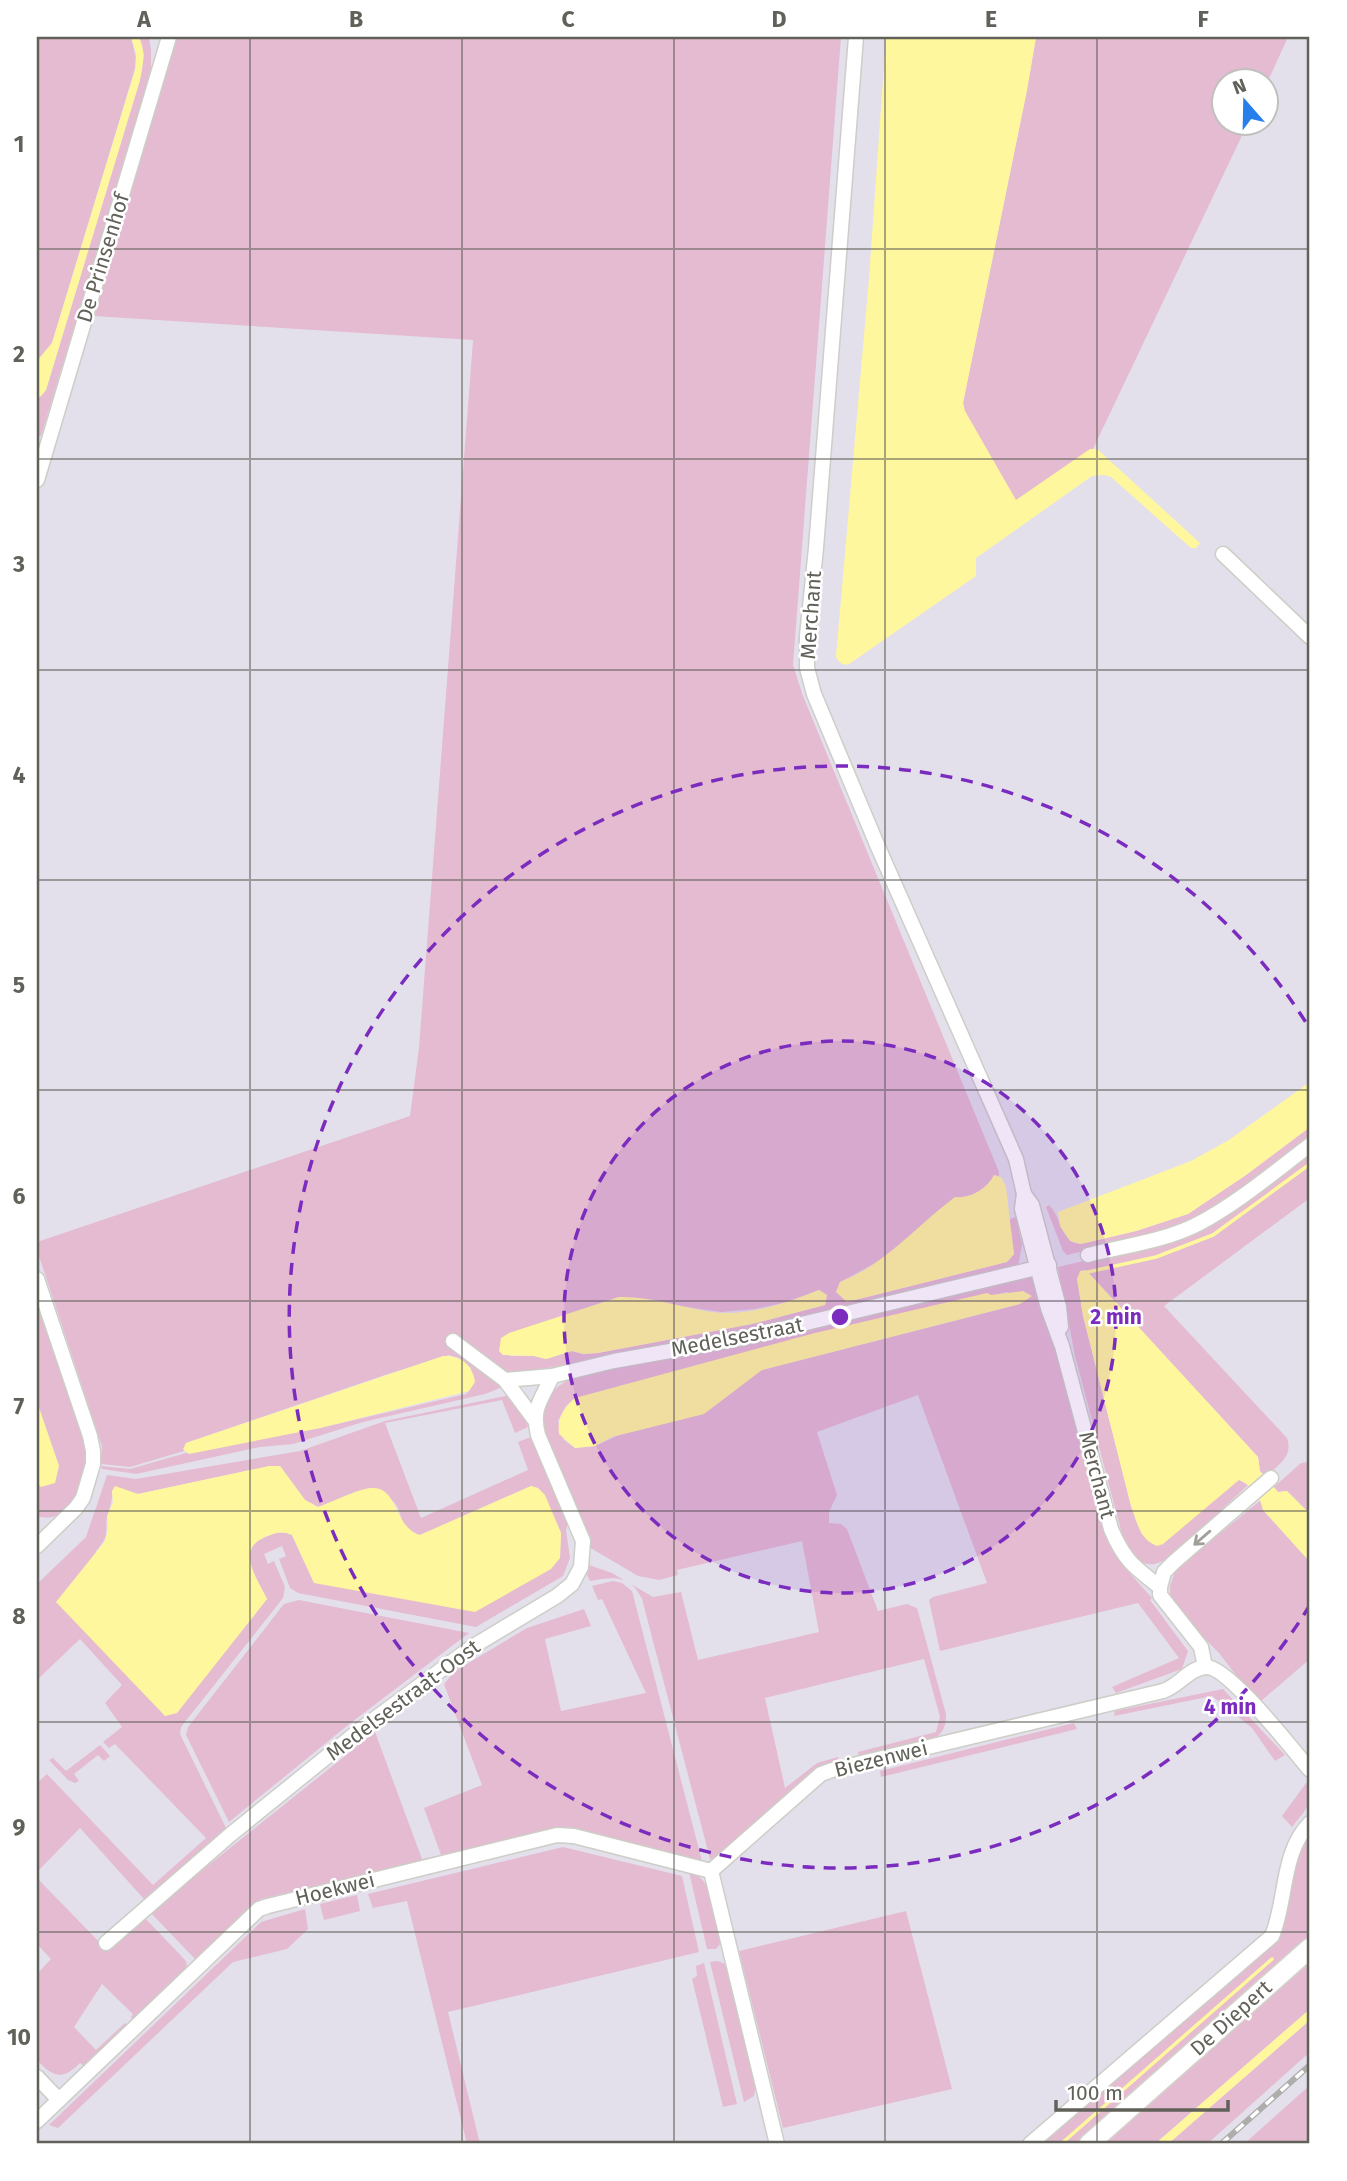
<svg xmlns="http://www.w3.org/2000/svg" width="1347" height="2181" font-family="'Fira Sans',sans-serif">
  <style>
    .green { fill: #e4bbd1; fill-rule: evenodd }
    .water { fill: #fff79d }
    .lines { fill: none; stroke-linecap: round; stroke-linejoin: round }
    .stream { stroke: #fff79d; stroke-width: 3.5 }
    .street-casing { stroke: #cdcec7; stroke-width: 17 }
    .secondary-casing { stroke: #d3d4cb; stroke-width: 22 }
    .street { stroke: #fff; stroke-width: 14 }
    .secondary { stroke: #fff; stroke-width: 19 }
    .rail-casing { stroke: #adadab; stroke-width: 6 }
    .rail { stroke: #fff; stroke-width: 3.5; stroke-dasharray: 10; stroke-linecap: butt }
    .oneway { stroke: #a0a09b }
    .grid { fill: none; stroke: #616159; stroke-width: 2; stroke-opacity: 0.55 }
    .ring { fill: none; stroke: #7b2cbf; stroke-width: 3.5; stroke-dasharray: 12 9 }
    .labels { text-anchor: middle; dominant-baseline: central; stroke-width: 5; stroke-linejoin: round; paint-order: stroke }
    .street-label { font-size: 21px; fill: #616159; stroke: #fff }
    .centre { fill: #7b2cbf; stroke: #fff; stroke-width: 3.5 }
    .ring-label { font-size: 21px; text-anchor: middle; font-weight: bold; fill: #7b2cbf; stroke: #fff; stroke-width: 5; stroke-linejoin: round; paint-order: stroke }
    .neatline { fill: none; stroke: #616159; stroke-width: 2.5 }
    .grid-label { font-size: 23px; text-anchor: middle; font-weight: bold; fill: #616159 }
  </style>
  <rect width="100%" height="100%" fill="#e3e0ec"/>
  <!-- green -->
  <g class="green">
    <path d="M37,37H131L137,62L52,343L37,361Z"/>
    <path d="M139,37H149L151,50V74L41,436H37V398L41,396L46,390L140,80L144,55Z"/>
    <path d="M177,37H841L793,665L803,696L999,1172V1176L994,1175C987,1189 970,1199 955,1197L883,1259L840,1282L836,1292L847,1302L1007,1262L1014,1254L1008,1220L1016,1217L1022,1245L1018,1266L829,1314L517,1374H503L469,1358L503,1387L485,1394L363,1422L293,1444L260,1447L136,1474L102,1469L101,1466L130,1469L186,1453L320,1428L466,1394L469,1391L471,1368L459,1358L449,1355L385,1375L186,1443L184,1451L130,1467L101,1464L102,1446L37,1250V1242L410,1116L419,1048L473,340L93,316ZM819,1290L827,1295L825,1305L752,1324L598,1353L583,1354L572,1351L546,1359L534,1356H510L504,1336L619,1297L721,1312L755,1309L787,1302Z"/>
    <path d="M1036,37H1288L1267,83L1266,80H1224V122L1248,123L1093,449L1016,501L964,411L963,403L1027,90Z"/>
    <path d="M1310,1127V1140C1274,1167 1237,1200 1196,1220C1155,1238 1110,1245 1067,1255L1063,1251L1046,1207L1049,1205C1060,1216 1060,1234 1074,1243L1081,1244L1136,1231L1188,1214L1246,1175Z"/>
    <path d="M1310,1151V1198L1164,1306L1287,1438C1293,1455 1281,1463 1269,1474L1267,1471L1263,1474L1260,1471L1258,1457L1086,1270L1077,1279L1083,1316L1131,1506L1142,1535L1239,1480L1248,1485L1170,1557C1146,1573 1134,1561 1123,1538L1075,1356L1058,1267L1152,1245Z"/>
    <path d="M1032,1273L1041,1298L1111,1545L1126,1569L1152,1598L1150,1600L1188,1651L1182,1669L1116,1693L1112,1687L1179,1658L1138,1603L940,1651L929,1600L933,1597L987,1583L918,1395L817,1432L837,1495L829,1512V1523L841,1524L847,1529L878,1611L907,1604L917,1608L946,1714C946,1726 944,1732 934,1739L859,1757L858,1752L936,1732L940,1717L924,1659L765,1698L785,1788L817,1763L838,1757L839,1763L824,1766L716,1857L710,1859L642,1599C630,1574 613,1577 590,1581L587,1575L589,1565L612,1573L653,1597L681,1592L698,1660L819,1632L802,1541L677,1570L678,1575L659,1580L638,1576L589,1547L540,1423C546,1397 550,1390 573,1377ZM1007,1292L1020,1304L762,1370L595,1446L575,1448L564,1440L558,1421L566,1406L575,1398Z"/>
    <path d="M37,1297L85,1440C88,1468 78,1528 37,1516V1483L41,1486L59,1466L37,1402Z"/>
    <path d="M510,1395L524,1414L528,1427L515,1433L502,1400L385,1423L421,1518L528,1470L518,1442L533,1436L569,1518L566,1530L570,1558L563,1576L476,1627L298,1593L290,1588L279,1559L286,1556L282,1546L264,1554L268,1564L274,1561L285,1587L283,1598L181,1727L180,1734L227,1830L144,1899L80,1828L37,1872V1783L47,1774L153,1885L206,1838L115,1744L109,1748L103,1742L122,1727L105,1703L122,1685L80,1639L37,1680V1584L86,1537L107,1475L136,1479L300,1451L385,1421ZM280,1466L305,1500L318,1507L370,1488C377,1491 386,1494 391,1499C405,1511 396,1528 420,1535L531,1486L537,1488L561,1532L560,1558L314,1583L292,1535C282,1530 275,1533 265,1537C235,1550 257,1578 267,1599L177,1712L165,1716L96,1551C112,1533 103,1532 108,1514C110,1505 113,1501 112,1491L138,1494L250,1470Z"/>
    <path d="M1309,1462L1310,1464V1514L1287,1491L1278,1492L1274,1487L1301,1463Z"/>
    <path d="M1261,1500L1263,1510L1310,1562V1659L1261,1701L1239,1679L1219,1653L1200,1634L1170,1599V1586L1176,1569Z"/>
    <path d="M613,1581L622,1583L632,1591L702,1861L563,1828L261,1899L195,1959L150,1912L375,1732L422,1859L441,1855L424,1808L482,1785L444,1684L455,1671L527,1628L584,1609L591,1626L545,1639L561,1711L646,1693L602,1599L598,1600L592,1586Z"/>
    <path d="M299,1600L469,1633L348,1725L229,1822L186,1735L188,1727L284,1604Z"/>
    <path d="M1223,1689L1285,1755L1275,1761L1252,1728L1212,1696L1114,1716L1115,1711Z"/>
    <path d="M1074,1723L1077,1729L881,1777L880,1771Z"/>
    <path d="M100,1745L110,1756L104,1761L98,1755L74,1774L79,1781L75,1783L68,1780L49,1760L53,1758L66,1771Z"/>
    <path d="M1306,1783C1317,1801 1303,1813 1292,1827L1282,1816Z"/>
    <path d="M1310,1832V1938L1298,1951L1075,2144H1041L1279,1935L1299,1854Z"/>
    <path d="M563,1847L682,1876L699,1952L448,2012L480,2144H467L407,1901L373,1908L368,1894Z"/>
    <path d="M689,1872C716,1879 716,1919 721,1943L716,1949H707Z"/>
    <path d="M37,1878L106,1949L143,1916L186,1961L187,1967L133,2020L131,2017L133,2014L102,1984L74,2027L96,2050L125,2023L127,2025L84,2066L80,2063C62,2081 53,2077 37,2060V1974L51,1959L37,1944Z"/>
    <path d="M357,1895L360,1911L324,1920L320,1904Z"/>
    <path d="M305,1909L308,1929L287,1949L233,1962L58,2128L49,2125L261,1922Z"/>
    <path d="M906,1911L952,2089L783,2128L739,1951Z"/>
    <path d="M1310,1959V2009L1155,2144H1098Z"/>
    <path d="M718,1961L727,1965L756,2085L754,2096L744,2102L710,1962Z"/>
    <path d="M704,1963L737,2104L723,2107L692,1979L697,1976L696,1966Z"/>
    <path d="M1310,2020V2052L1207,2144H1168Z"/>
    <path d="M1310,2085V2144H1244Z"/>
  </g>
  <!-- water -->
  <g class="water">
    <path d="M131,37H139C146,52 143,64 140,80L46,390L41,396L37,398V361L52,343L135,70L136,54Z"/>
    <path d="M886,37H1036L1027,90L963,403L965,411L1016,500L1090,449H1097L1200,543L1196,548H1191L1111,477L1104,475L1092,476L976,558V576L849,664C842,666 840,663 836,657L869,278Z"/>
    <path d="M1310,1082V1127L1246,1175L1188,1214L1136,1231L1081,1244L1070,1241L1060,1226L1058,1212L1191,1161L1229,1140Z"/>
    <path d="M994,1175L1002,1178L1006,1187L1014,1254L1007,1262L847,1302L836,1292L840,1282C886,1264 916,1226 955,1197C970,1199 987,1189 994,1175Z"/>
    <path d="M1086,1270L1258,1457L1260,1471L1278,1492L1287,1491L1310,1514V1562L1263,1510C1261,1498 1251,1484 1239,1480L1163,1544L1157,1546C1140,1540 1137,1522 1131,1506L1083,1316L1077,1279L1080,1271Z"/>
    <path d="M819,1290L827,1295L825,1305L752,1324L598,1353L583,1354L572,1351L546,1359L534,1356L503,1355L499,1351L501,1338L509,1333L619,1297C650,1296 681,1307 711,1312C746,1317 787,1303 819,1290Z"/>
    <path d="M1023,1291L1032,1296L1020,1304L762,1370L704,1414L612,1437L595,1446L575,1448L559,1434C557,1418 563,1409 575,1398L815,1333L987,1293L991,1295Z"/>
    <path d="M443,1356C460,1355 473,1365 475,1382L469,1391L320,1428L189,1454L183,1449L186,1443Z"/>
    <path d="M37,1402L59,1466L55,1483L41,1487L37,1483Z"/>
    <path d="M269,1466H280L305,1500L318,1507C333,1502 357,1489 371,1488C399,1486 393,1527 420,1535L531,1486L538,1488L545,1495L561,1533L560,1558L551,1569L475,1612L314,1583L292,1535C282,1530 275,1533 265,1537C235,1550 257,1578 267,1599L177,1713L165,1716L56,1602L105,1541L108,1529L107,1516L113,1503L112,1491L115,1486L138,1494Z"/>
    <path d="M1310,2009V2020L1168,2144H1155Z"/>
  </g>
  <g class="lines">
    <!-- stream -->
    <g class="stream">
      <path d="M1088,1272L1156,1257L1213,1235L1310,1164"/>
      <path d="M1061,2144L1272,1959"/>
    </g>
    <defs>
      <g id="street">
        <path d="M856,37L816,548L807,636V668L814,694L878,847L1016,1159L1024,1194L1022,1209L1048,1308L1062,1346L1111,1529C1124,1560 1134,1567 1160,1587V1595L1201,1647L1205,1667"/>
        <path d="M37,480L169,37"/>
        <path d="M1223,554L1310,637"/>
        <path d="M1024,1194L1032,1205L1059,1307L1061,1327"/>
        <path d="M1088,1255C1124,1246 1165,1241 1198,1224C1238,1203 1274,1172 1310,1145"/>
        <path d="M37,1279L90,1436L93,1451V1464L83,1498L76,1508L37,1546"/>
        <path d="M453,1341L505,1380L534,1419"/>
        <path d="M505,1380L552,1376L614,1361L743,1338L1049,1265"/>
        <path d="M1160,1587L1164,1572L1174,1562L1271,1478"/>
        <path d="M711,1871L821,1774L832,1770L1163,1691C1179,1686 1189,1668 1206,1667C1228,1666 1293,1750 1310,1770"/>
        <path d="M711,1871L777,2144"/>
        <path d="M106,1943L230,1835L361,1729L472,1647L557,1596L572,1584L581,1567L583,1541L538,1435C531,1407 542,1400 552,1376"/>
        <path d="M37,2077L59,2100"/>
        <path d="M37,2121L259,1909L268,1906L557,1835L574,1836L711,1871"/>
        <path d="M1030,2144L1272,1936C1287,1900 1281,1852 1310,1823"/>
      </g>
      <path id="secondary" d="M1089,2144L1310,1948"/>
    </defs>
    <!-- street casing -->
    <use href="#street" class="street-casing"/>
    <!-- secondary casing -->
    <use href="#secondary" class="secondary-casing"/>
    <!-- street -->
    <use href="#street" class="street"/>
    <!-- secondary -->
    <use href="#secondary" class="secondary"/>
    <defs>
      <path id="rail" d="M1221,2144L1310,2065"/>
    </defs>
    <!-- rail casing -->
    <use href="#rail" class="rail-casing"/>
    <!-- rail -->
    <use href="#rail" class="rail"/>
  </g>
  <!-- one-way arrows -->
  <defs><path id="oneway-shaft" d="M-6 0H5M1.5-3L5.5 0L1.5 3" fill="none" stroke-width="1.6" stroke-linecap="round" stroke-linejoin="round" transform="scale(1.75)"/></defs>
  <use class="oneway" href="#oneway-shaft" transform="translate(1202 1538) rotate(139)"/>
  <!-- grid -->
  <path class="grid" d="M250,37V2144M462,37V2144M674,37V2144M885,37V2144M1097,37V2144M37,249H1310M37,459H1310M37,670H1310M37,880H1310M37,1090H1310M37,1301H1310M37,1511H1310M37,1722H1310M37,1932H1310"/>
  <!-- distance rings -->
  <circle cx="840" cy="1317" r="276" fill="#7b2cbf" fill-opacity=".12"/>
  <g class="ring">
    <circle cx="840" cy="1317" r="276"/>
    <path d="M1310 1605A551 551 0 1 1 1310 1029"/>
  </g>
  <g class="labels">
    <!-- street labels -->
    <g class="street-label">
      <text transform="translate(103 258) rotate(-73)">De Prinsenhof</text>
      <text transform="translate(811 615) rotate(-86)">Merchant</text>
      <text transform="translate(737 1337) rotate(-11)">Medelsestraat</text>
      <text transform="translate(1097 1475) rotate(75)">Merchant</text>
      <text transform="translate(403 1700) rotate(-37)">Medelsestraat-Oost</text>
      <text transform="translate(881 1759) rotate(-14)">Biezenwei</text>
      <text transform="translate(335 1889) rotate(-14)">Hoekwei</text>
      <text transform="translate(1231 2018) rotate(-42)">De Diepert</text>
    </g>
  </g>
  <circle cx="840" cy="1317" r="10" class="centre"/>
  <g class="ring-label">
    <text x="1116" y="1324">2 min</text>
    <text x="1230" y="1714">4 min</text>
  </g>
  <!-- border -->
  <rect width="1347" height="2181" fill="none" stroke="#ffffff" stroke-width="77"/>
  <!-- north arrow -->
  <g transform="translate(1245 102) rotate(340)"><circle r="33" fill="#ffffff" stroke="#c0c0bd" stroke-width="2"/>
  <path d="M0-5L12 26L0 18L-12 26Z" fill="#287eea"/>
  <text y="-10" font-size="19" font-weight="bold" text-anchor="middle" fill="#616159">N</text>
  </g>
  <!-- scale -->
  <path d="M1056 2100v10h172v-10" fill="none" stroke="#616159" stroke-width="3.5"/>
  <text x="1067" y="2100" font-size="21" fill="#616159" stroke="#ffffff" stroke-width="5" paint-order="stroke">100 m</text>
  <rect x="38" y="38" width="1270" height="2104" class="neatline"/>
  <g class="grid-label">
    <text x="144" y="27">A</text>
    <text x="356" y="27">B</text>
    <text x="568" y="27">C</text>
    <text x="779" y="27">D</text>
    <text x="991" y="27">E</text>
    <text x="1203" y="27">F</text>
    <text x="19" y="152">1</text>
    <text x="19" y="362">2</text>
    <text x="19" y="572">3</text>
    <text x="19" y="783">4</text>
    <text x="19" y="993">5</text>
    <text x="19" y="1204">6</text>
    <text x="19" y="1414">7</text>
    <text x="19" y="1624">8</text>
    <text x="19" y="1835">9</text>
    <text x="19" y="2045">10</text>
  </g>
</svg>
